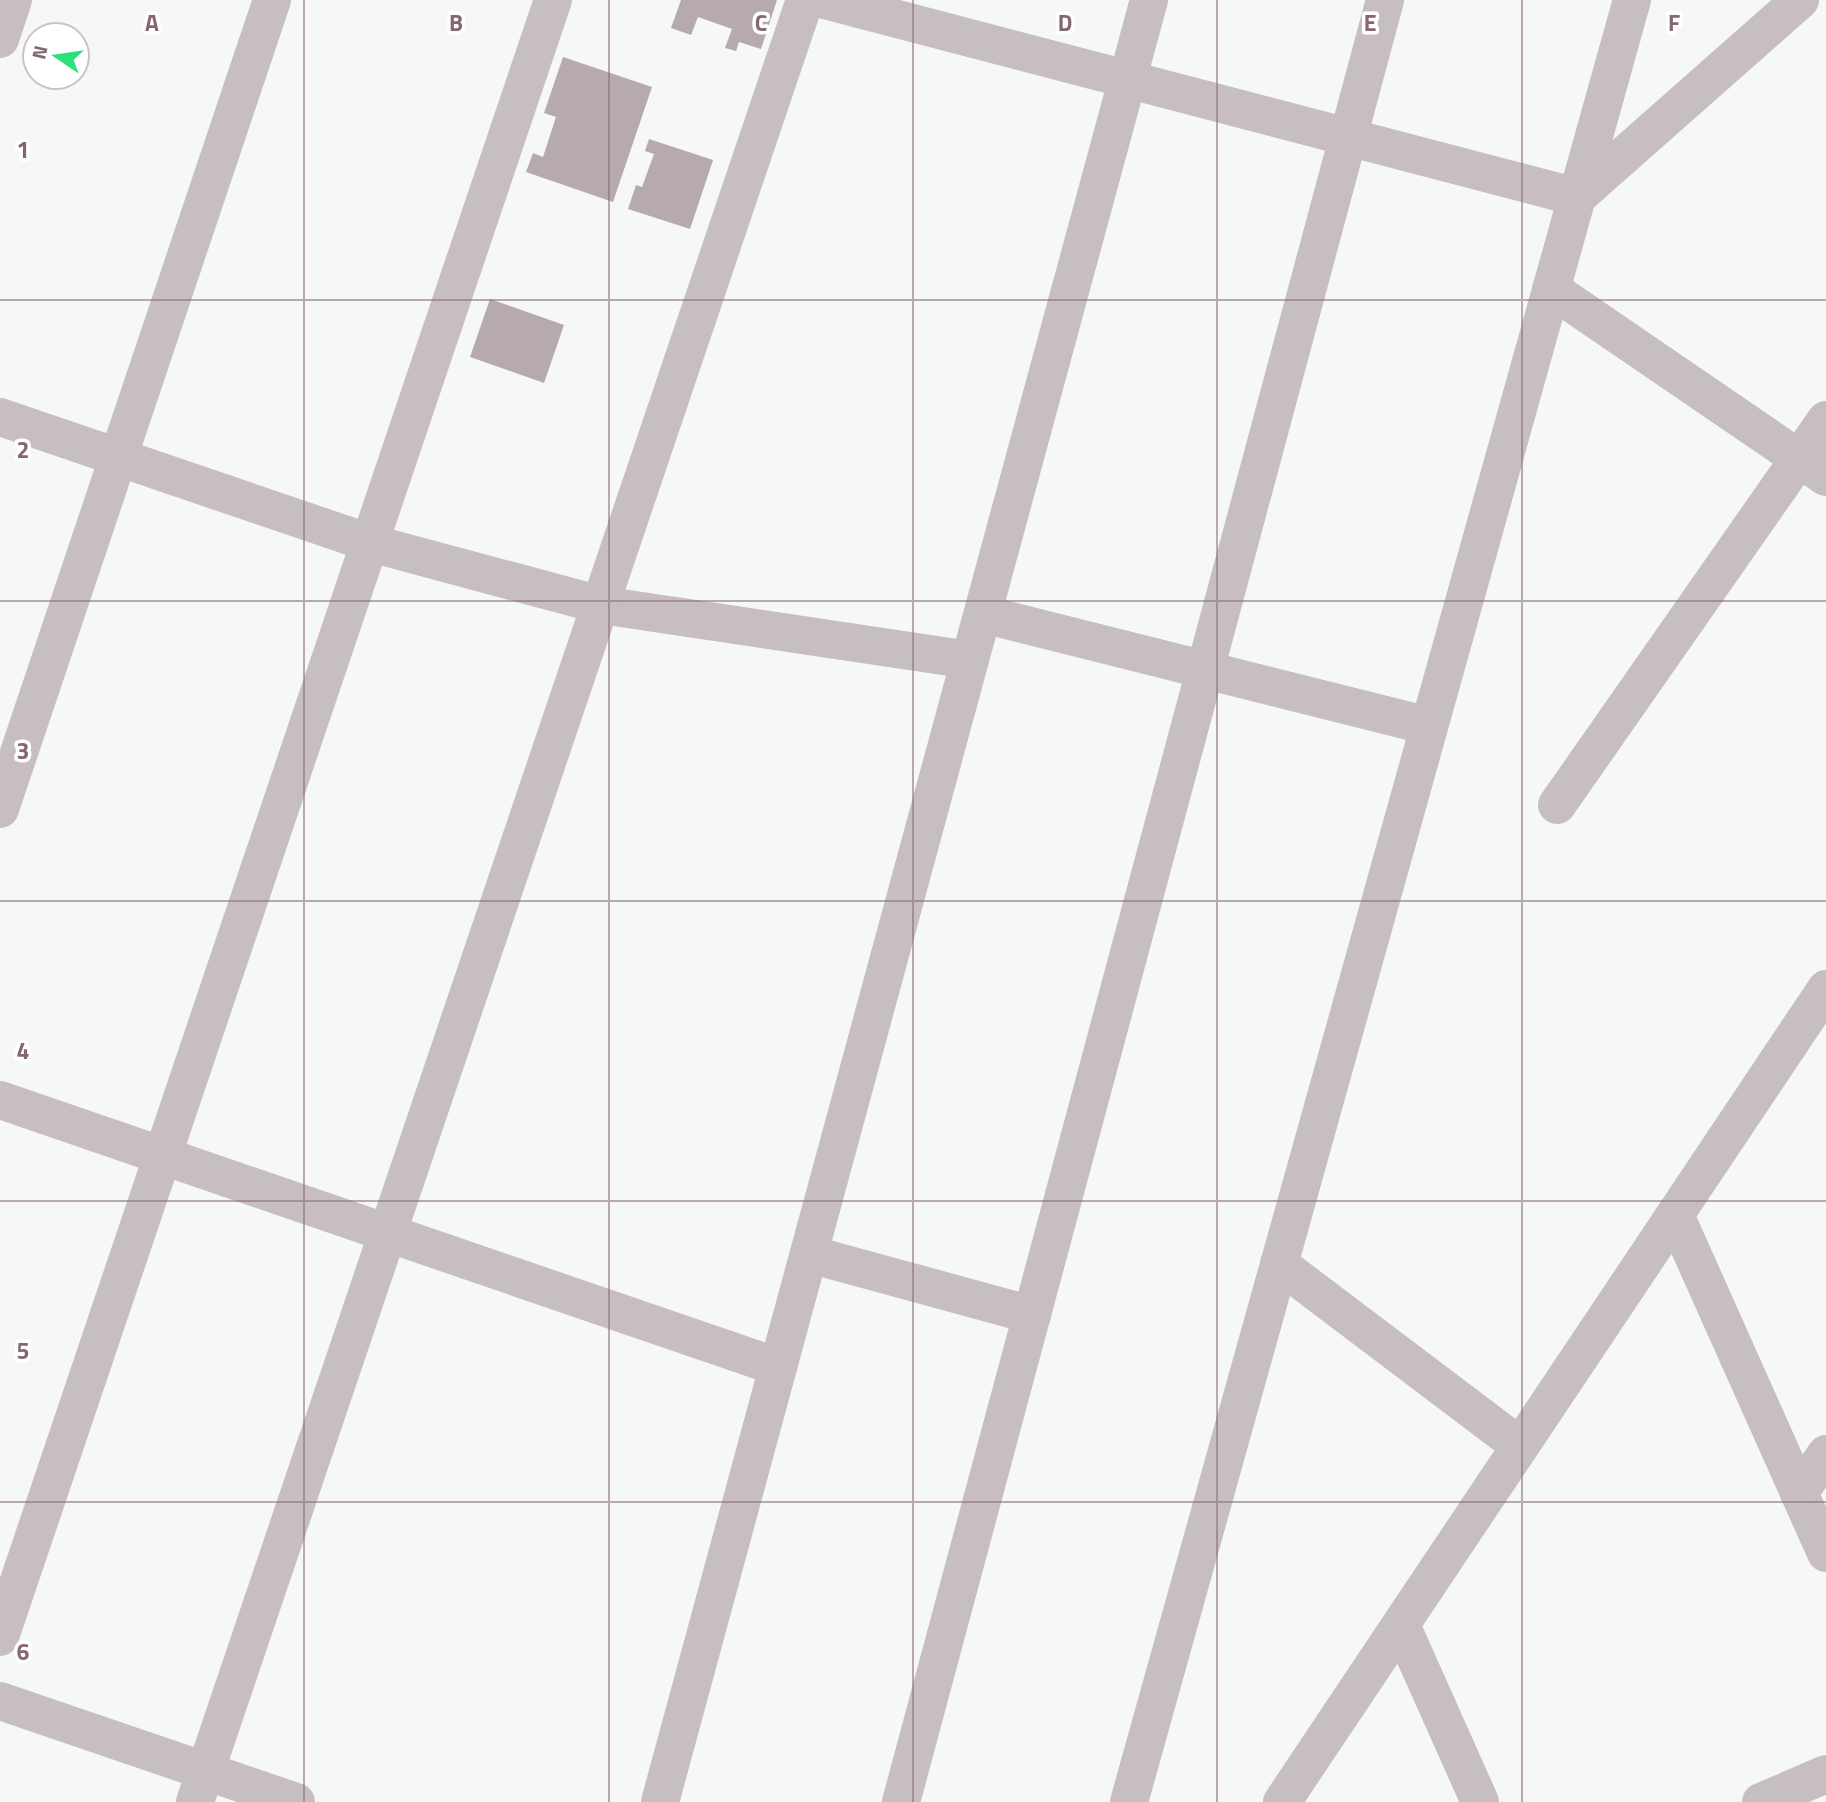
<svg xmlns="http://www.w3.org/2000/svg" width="1826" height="1802" font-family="'Titillium Web',sans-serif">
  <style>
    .building { fill: #b7aaaf }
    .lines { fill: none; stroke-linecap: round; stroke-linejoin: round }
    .minor { stroke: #c7bec1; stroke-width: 38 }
    .grid { fill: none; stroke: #856772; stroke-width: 2; stroke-opacity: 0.55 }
    .grid-label { font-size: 23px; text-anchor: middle; font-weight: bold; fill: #856772; stroke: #fff; stroke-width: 7; stroke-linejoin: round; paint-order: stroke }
  </style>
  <rect width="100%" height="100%" fill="#f5f7f8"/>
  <!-- building -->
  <g class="building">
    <path d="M681,0H777L761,49L739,42L736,51L725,48L732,29L698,17L691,35L671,28Z"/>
    <path d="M563,57L652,87L613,202L526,172L533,153L543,157L556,117L544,113Z"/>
    <path d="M649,139L713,160L690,229L628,209L636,185L642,187L654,154L645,151Z"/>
    <path d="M490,299L564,325L544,383L470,357Z"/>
  </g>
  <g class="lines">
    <!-- minor -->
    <g class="minor">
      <path d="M825,0L1577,197L1800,0"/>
      <path d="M0,39L13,0"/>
      <path d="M1551,289L1826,477"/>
      <path d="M0,417L370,543L601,605L970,660"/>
      <path d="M983,614L1429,726"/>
      <path d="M1557,805L1826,420"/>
      <path d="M0,809L272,0"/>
      <path d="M0,1100L778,1367"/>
      <path d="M1675,1215L1826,1553"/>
      <path d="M809,1254L1032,1315"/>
      <path d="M1279,1264L1520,1446"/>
      <path d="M1799,1493L1826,1454"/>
      <path d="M1401,1625L1480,1802"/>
      <path d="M0,1637L553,0"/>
      <path d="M0,1701L296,1802"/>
      <path d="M195,1802L805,0"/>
      <path d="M660,1802L1149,0"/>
      <path d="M901,1802L1385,0"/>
      <path d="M1129,1802L1632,0"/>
      <path d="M1282,1802L1826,989"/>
      <path d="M1761,1802L1826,1774"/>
    </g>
  </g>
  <!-- grid -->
  <path class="grid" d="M304,0V1802M609,0V1802M913,0V1802M1217,0V1802M1522,0V1802M0,300H1826M0,601H1826M0,901H1826M0,1201H1826M0,1502H1826"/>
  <g class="grid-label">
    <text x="152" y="31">A</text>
    <text x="456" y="31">B</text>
    <text x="761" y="31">C</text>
    <text x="1065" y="31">D</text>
    <text x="1370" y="31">E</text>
    <text x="1674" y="31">F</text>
    <text x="23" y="158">1</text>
    <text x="23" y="458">2</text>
    <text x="23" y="759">3</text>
    <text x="23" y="1059">4</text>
    <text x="23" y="1359">5</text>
    <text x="23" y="1660">6</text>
  </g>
  <!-- north arrow -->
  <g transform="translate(56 56) rotate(283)"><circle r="33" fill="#ffffff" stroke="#cec2c7" stroke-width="2"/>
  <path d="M0-5L12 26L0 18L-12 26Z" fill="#2be17a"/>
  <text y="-10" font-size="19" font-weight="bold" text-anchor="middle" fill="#856772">N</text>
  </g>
</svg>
